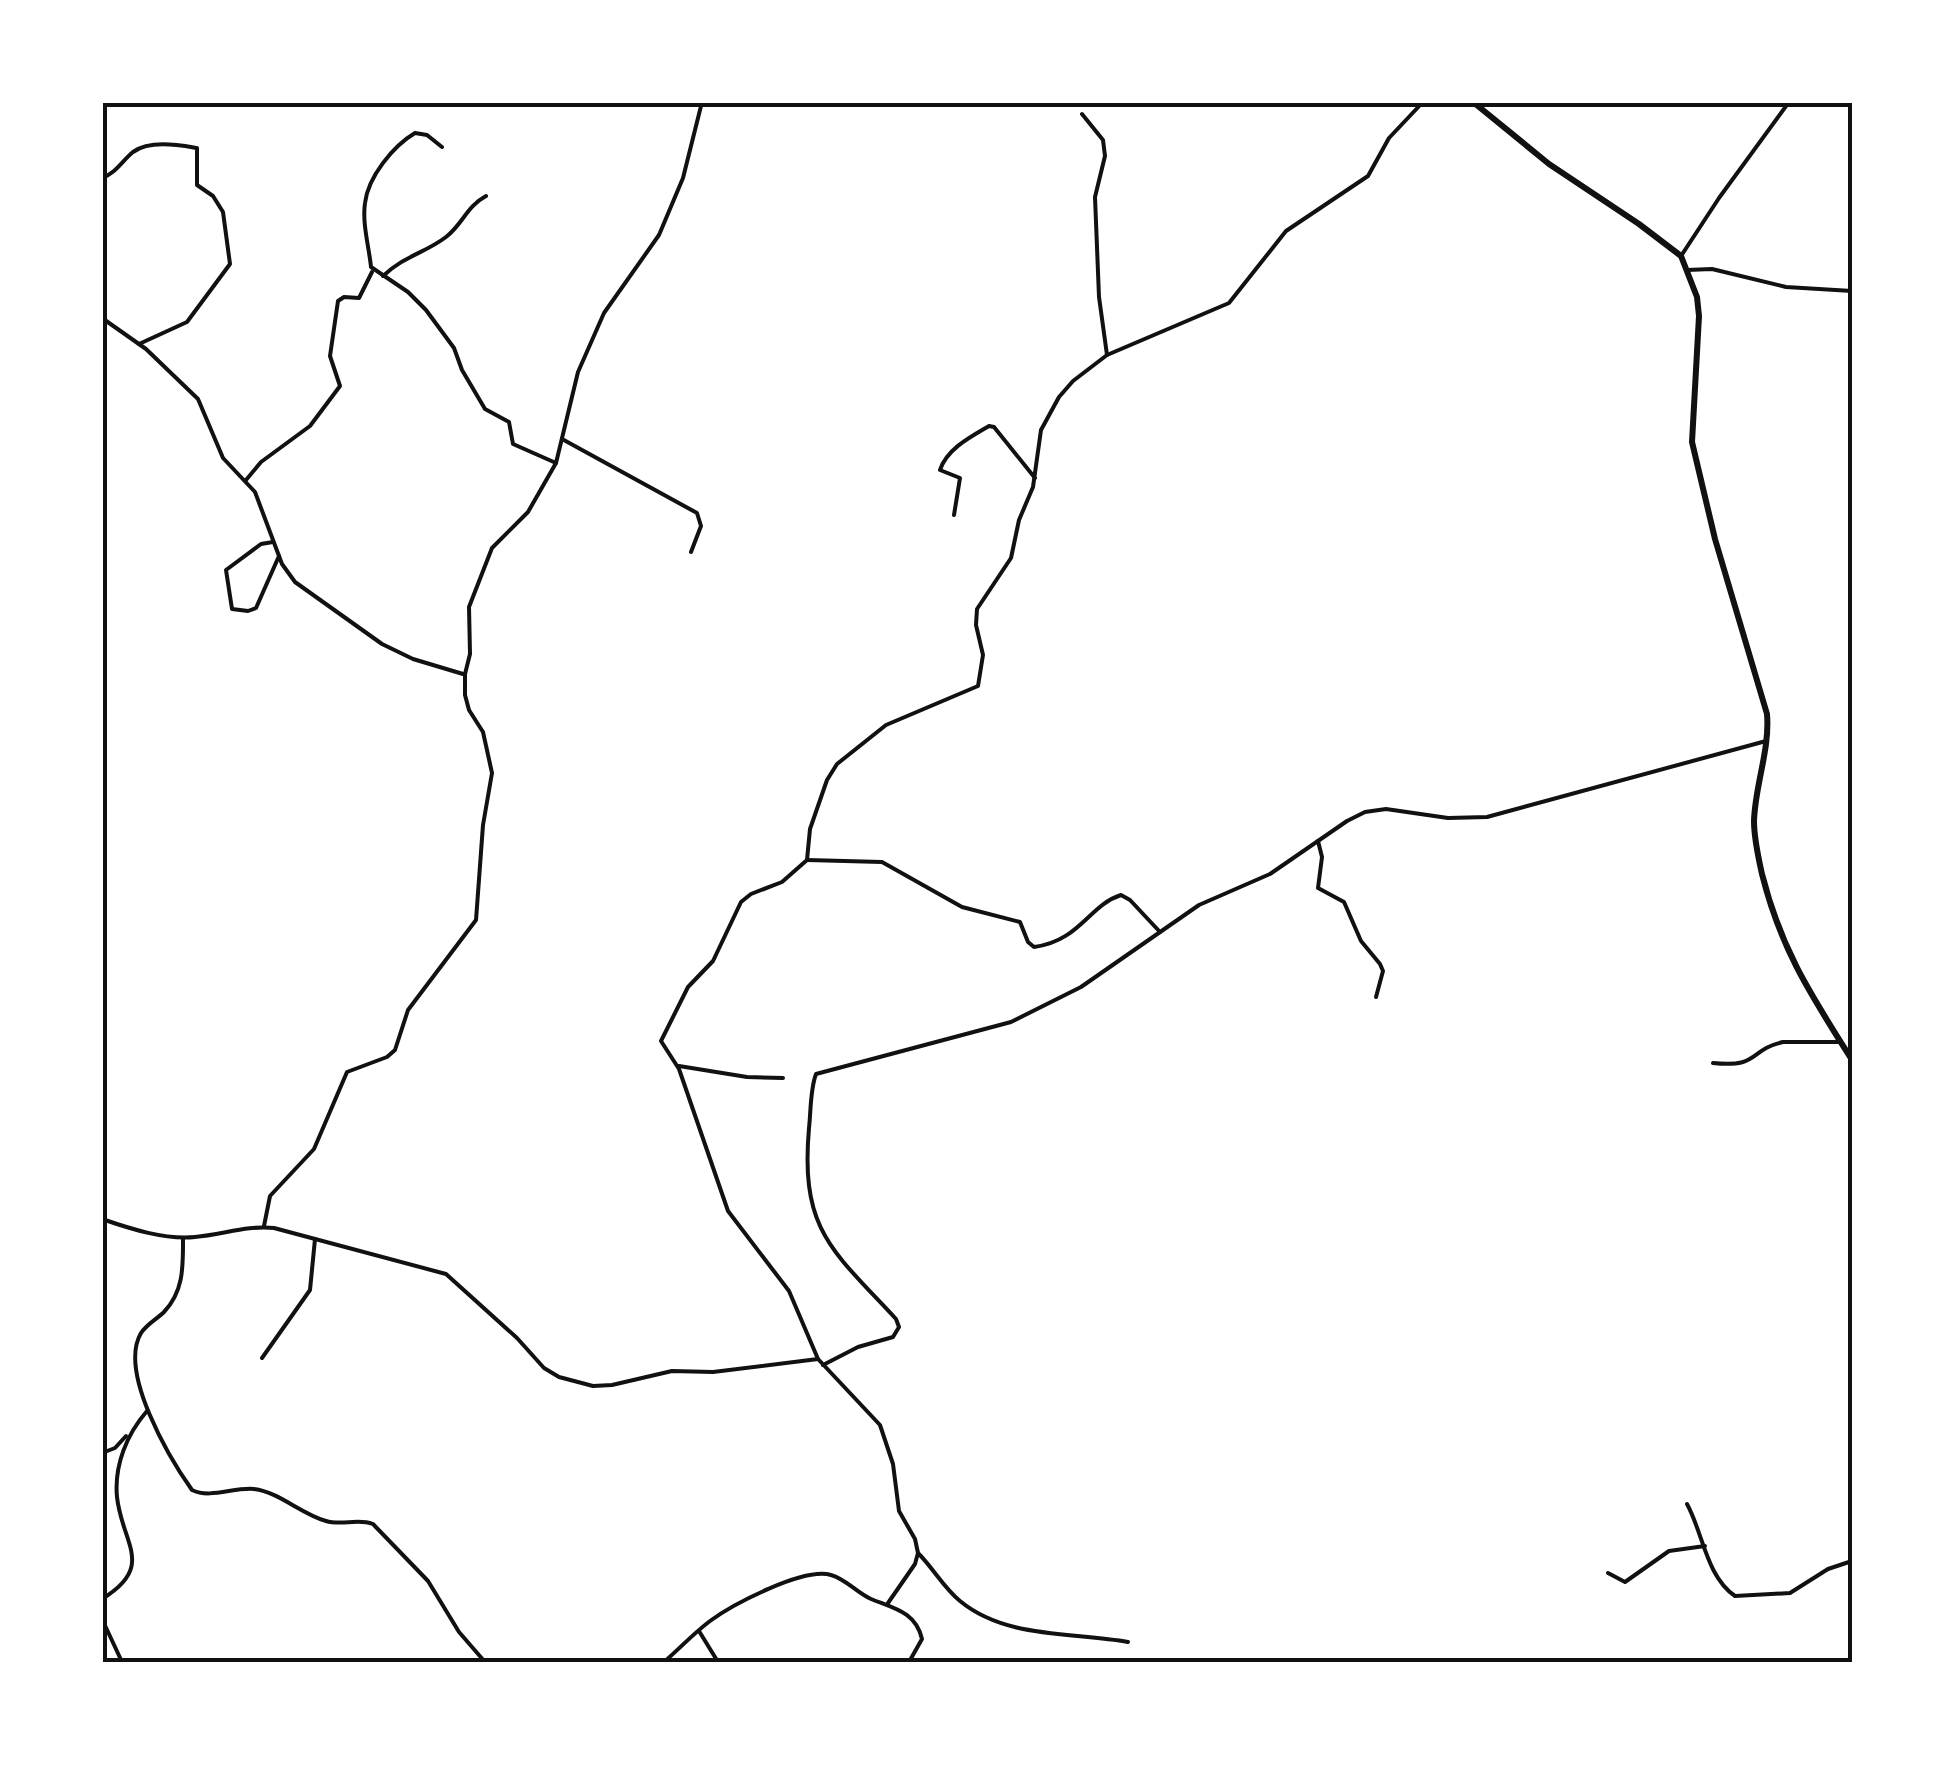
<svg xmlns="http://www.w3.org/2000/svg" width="1955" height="1765" font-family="Raleway,sans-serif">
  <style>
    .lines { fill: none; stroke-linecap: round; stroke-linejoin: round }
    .minor { stroke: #111; stroke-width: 4 }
    .secondary { stroke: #111; stroke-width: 6 }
    .neatline { fill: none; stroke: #111; stroke-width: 4 }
  </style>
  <rect width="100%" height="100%" fill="#fff"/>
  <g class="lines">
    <!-- minor -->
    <g class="minor">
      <path d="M1082,114L1103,140L1105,156L1095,197L1099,297L1107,355"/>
      <path d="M442,147L427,135L415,133C393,146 368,177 365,203C362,223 369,247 371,267L408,292L426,310L454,348L462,370L485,409L509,422L513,444L556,463"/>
      <path d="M102,178C116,173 122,161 133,152C150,140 178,145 197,148V185L213,196L223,212L230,264L187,322L139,344"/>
      <path d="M1681,256L1719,198L1789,102"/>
      <path d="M1687,270L1712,269L1786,287L1852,291"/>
      <path d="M383,276C404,256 425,253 446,237C462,225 467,206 486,196"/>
      <path d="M102,318L146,349L198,399L223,458L255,492L282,564L295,582L382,644L413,659L463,674"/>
      <path d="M562,439L697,513L701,526L691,552"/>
      <path d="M246,480L261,462L310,426L340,386L330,356L338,301L344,297L359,298L372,272"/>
      <path d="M954,515L960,478L940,470C947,449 970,437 989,426L994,427L1035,478"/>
      <path d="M273,542L261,544L226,570L232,609L248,611L256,608L279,556"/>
      <path d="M1318,841L1322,857L1318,888L1344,902L1361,941L1380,964L1383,971L1376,997"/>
      <path d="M807,860L882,862L962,907L1020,922L1028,942L1034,947C1080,941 1089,905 1121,895L1130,900L1160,932"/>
      <path d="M1713,1063C1760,1068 1748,1050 1783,1042H1841"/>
      <path d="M679,1066L747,1077L783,1078"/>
      <path d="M102,1219C131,1229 165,1240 195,1237C222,1235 247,1225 274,1228L446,1274L517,1338L544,1368L559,1377L593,1386L612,1385L672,1371L713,1372L818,1359"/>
      <path d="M264,1226L270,1196L314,1149L347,1072L387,1057L395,1050L408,1010L476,920L483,825L492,773L483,732L469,710L465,695V674L470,654L469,607L492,548L528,512L556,463L578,372L604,313L659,235L683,178L702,102"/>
      <path d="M183,1239C183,1266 184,1291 164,1312C157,1319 147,1324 141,1333C118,1372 170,1459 192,1490C210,1499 234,1487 254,1489C279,1492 301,1514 326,1521C342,1526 357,1518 373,1524L428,1581L459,1632L485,1662"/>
      <path d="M262,1358L310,1290L315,1239"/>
      <path d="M823,1365L858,1347L893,1337L899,1327L896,1319C832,1250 800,1230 809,1128C811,1111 810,1090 816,1074L1011,1022L1081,987L1199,905L1270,874L1347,821L1365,812L1386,809L1448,818L1487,817L1766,741"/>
      <path d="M102,1453L115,1448L126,1436"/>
      <path d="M1687,1504C1703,1533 1706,1576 1735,1596L1790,1593L1828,1569L1852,1561"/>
      <path d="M918,1553C933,1568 944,1588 960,1601C1006,1639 1073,1632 1128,1642"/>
      <path d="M1608,1573L1625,1582L1669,1551L1705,1546"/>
      <path d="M102,1599C156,1566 122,1544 117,1497C114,1465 127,1434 147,1411"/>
      <path d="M888,1603L915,1564L918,1553L915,1539L899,1511L893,1464L880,1425L818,1359L789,1291L728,1211L679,1069L661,1041L688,987L713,961L741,902L751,894L782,882L807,860L810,829L827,780L837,764L886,725L978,686L983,655L976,625L977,609L1011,558L1019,520L1033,487L1041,430L1059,397L1073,381L1107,355L1229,303L1286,231L1368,176L1389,138L1423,102"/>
      <path d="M102,1619L122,1662"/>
      <path d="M699,1631L718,1662"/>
      <path d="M664,1662C679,1649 694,1633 710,1621C733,1604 804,1567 831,1575C846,1579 857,1593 871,1599C893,1608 916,1612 922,1639L909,1662"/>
    </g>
    <!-- secondary -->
    <path class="secondary" d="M1473,102L1549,164L1639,224L1681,256L1697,297L1699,316L1692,442L1715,539L1767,714C1770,750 1755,785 1754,821C1754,839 1758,856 1762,874C1781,950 1811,995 1852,1060"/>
  </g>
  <!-- border -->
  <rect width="1955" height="1765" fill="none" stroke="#ffffff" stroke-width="210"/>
  <rect x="105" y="105" width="1745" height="1555" class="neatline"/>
</svg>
